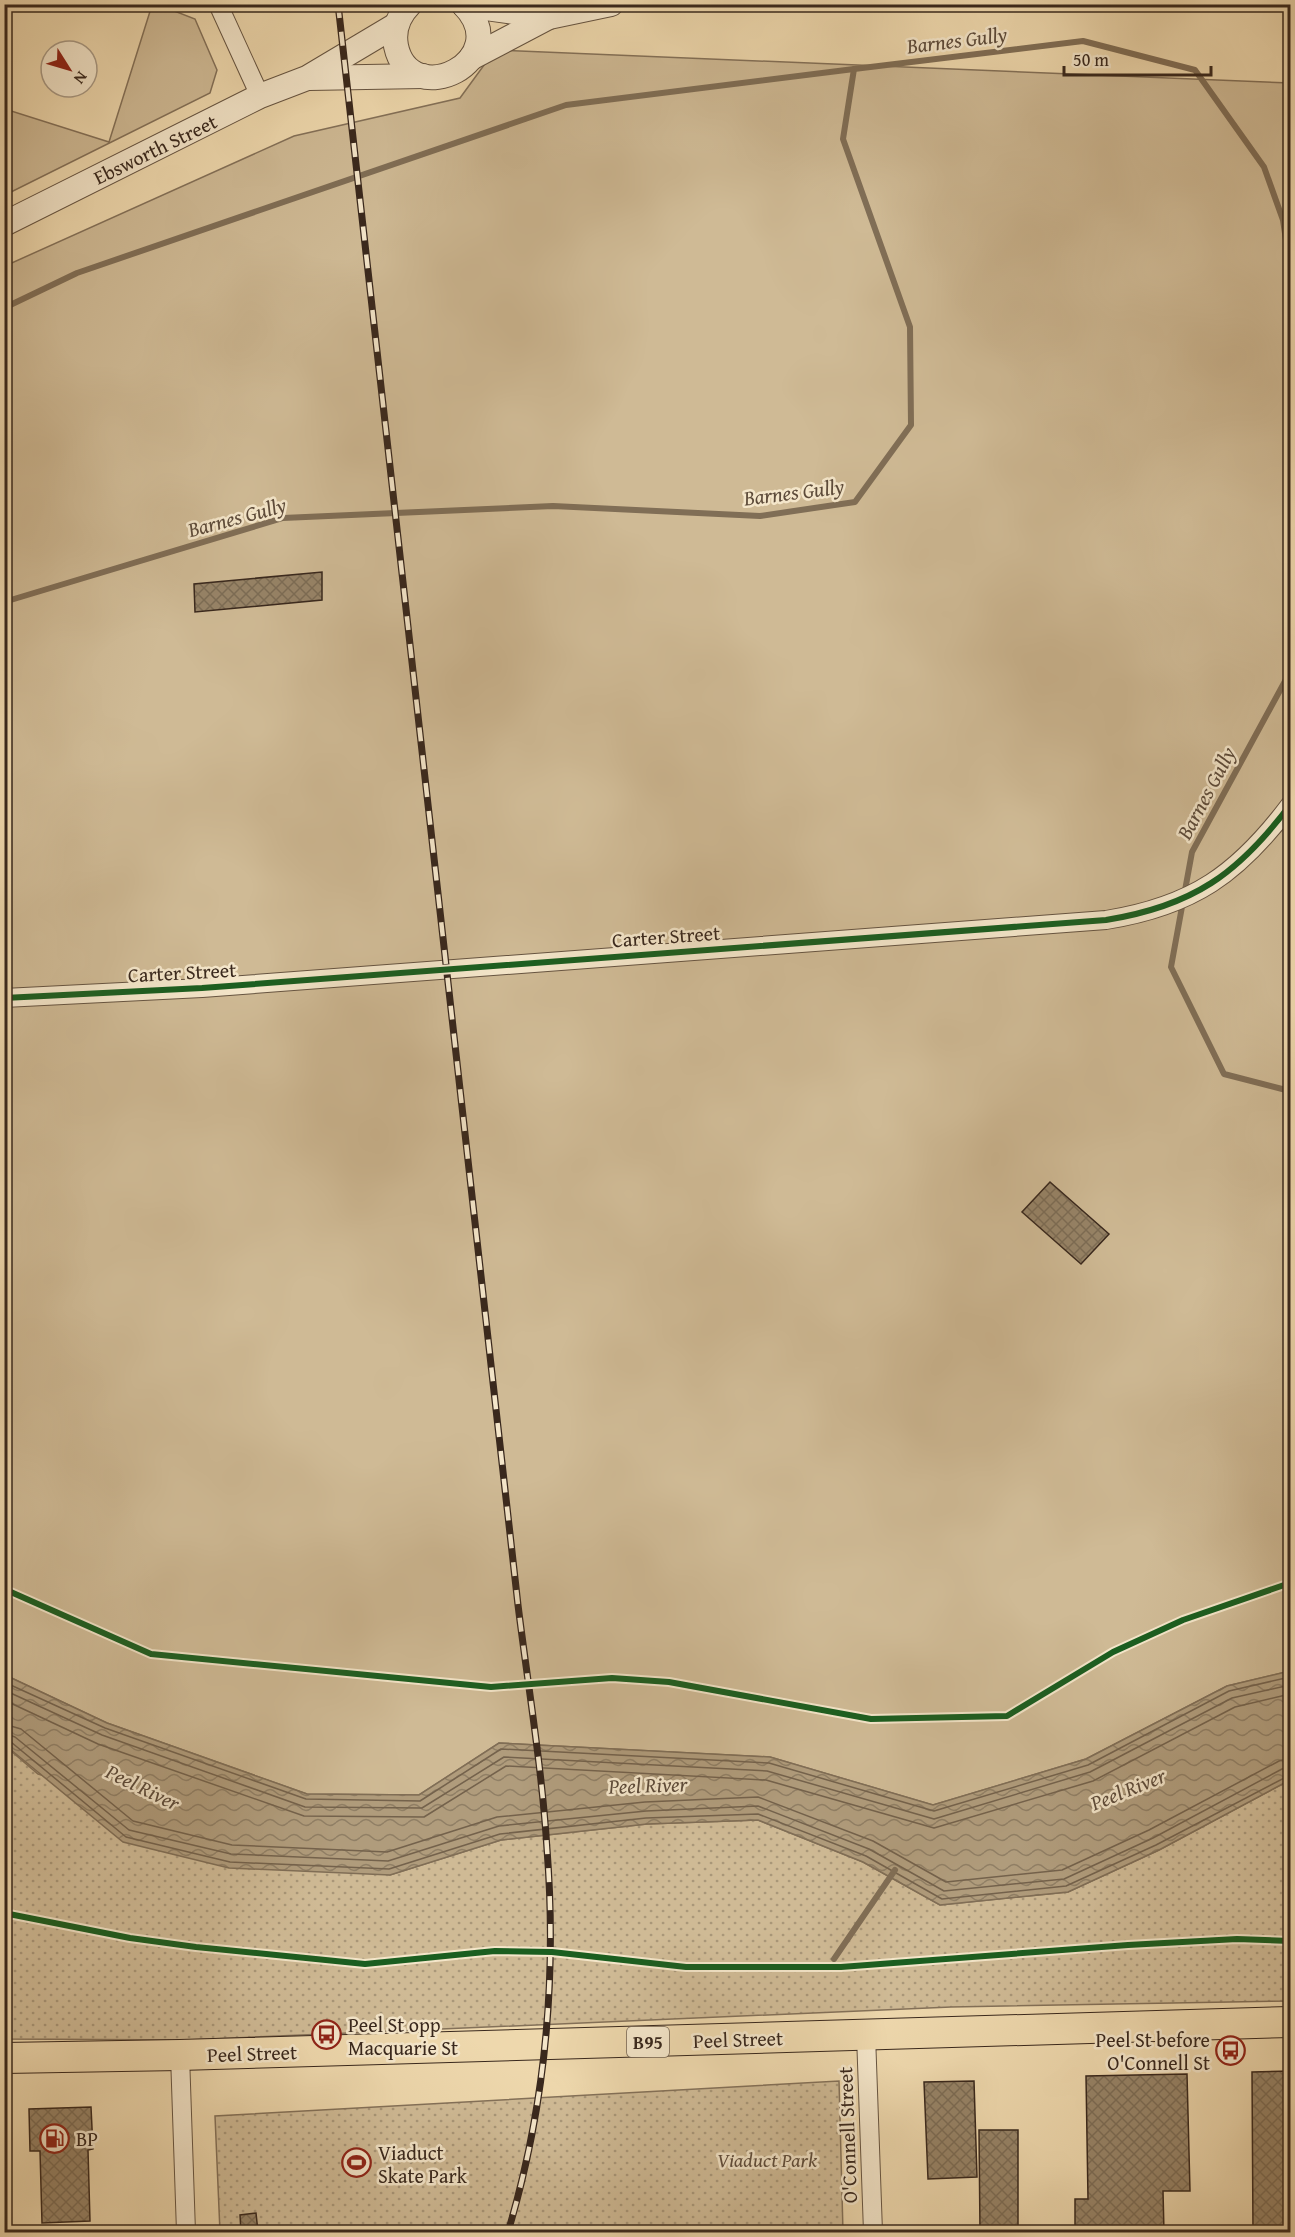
<svg xmlns="http://www.w3.org/2000/svg" width="1295" height="2237" font-family="'Gentium Book Plus',serif">
  <style>
    .grass { fill: #cfba95; stroke: #847159; stroke-width: 1.5 }
    .park { fill: url(#park-dots); stroke: #847159; stroke-width: 1.5 }
    .water { fill: url(#water-waves); stroke: #806e56; stroke-width: 1.5 }
    .lines { fill: none; stroke-linecap: round; stroke-linejoin: round }
    .shore { stroke: #74624c; stroke-width: 1.5 }
    .stream { stroke: #806e56; stroke-width: 6 }
    .building { fill: url(#building-cross-hatch); stroke: #39281d; stroke-width: 1.5 }
    .minor-casing { stroke: #665441; stroke-width: 20 }
    .tertiary-casing { stroke: #665441; stroke-width: 26 }
    .primary-casing { stroke: #39281d; stroke-width: 32 }
    .minor { stroke: #f4e6ca; stroke-width: 18 }
    .tertiary { stroke: #f4e6ca; stroke-width: 24 }
    .primary { stroke: #eed8ad; stroke-width: 30 }
    .rail-casing { stroke: #39281d; stroke-width: 7 }
    .rail { stroke: #f4e6ca; stroke-width: 4.5; stroke-dasharray: 14; stroke-linecap: butt }
    .cycleway-casing { stroke: #f4e6ca; stroke-width: 10 }
    .cycleway { stroke: #1b5e20; stroke-width: 6 }
    .labels { text-anchor: middle; dominant-baseline: central; stroke-width: 5; stroke-linejoin: round; paint-order: stroke }
    .shield { fill: #f4e6ca; stroke: #716151; stroke-width: 1.5 }
    .shield-label { font-size: 18px; font-weight: bold; fill: #39281d }
    .street-label { font-size: 20px; fill: #39281d; stroke: #f4e6ca }
    .poi-label { font-size: 20px; fill: #39281d; stroke: #f4e6ca; text-anchor: start }
    .park-label { font-size: 20px; font-style: italic; fill: #5e4c3b; stroke: #f4e6ca }
    .water-label { font-size: 21px; font-style: italic; fill: #5d4b3a; stroke: #f4e6ca }
  </style>
  <defs>
    <pattern id="park-dots" width="8" height="8" patternUnits="userSpaceOnUse" patternTransform="scale(1.5)"><rect width="8" height="8" fill="#cfba95"/><path d="M2 2h.1M6 6h.1" fill="none" stroke="#a99779" stroke-width="1.8" stroke-linecap="round"/></pattern>
    <pattern id="water-waves" width="16" height="10" patternUnits="userSpaceOnUse" patternTransform="scale(1.5)"><rect width="16" height="10" fill="#b09c7c"/><path d="M0 5q4-4 8 0t8 0" fill="none" stroke="#907f65"/></pattern>
    <pattern id="building-cross-hatch" width="8" height="8" patternUnits="userSpaceOnUse" patternTransform="scale(1.5)"><rect width="8" height="8" fill="#978468"/><path d="M0 0l8 8M0 8l8-8" fill="none" stroke="#7c6c55"/></pattern>
  </defs>
  <rect width="100%" height="100%" fill="#eed8ad"/>
  <filter id="stains"><feTurbulence type="fractalNoise" baseFrequency=".00333" numOctaves="4"/><feColorMatrix values="0 0 0 0 .2 0 0 0 0 .09 0 0 0 0 .02 0 0 0 .5 -.17"/></filter>
  <radialGradient id="worn" r=".72"><stop offset=".6" stop-color="#630" stop-opacity="0"/><stop offset="1" stop-color="#630" stop-opacity=".3"/></radialGradient>
  <!-- grass -->
  <g class="grass">
    <path d="M152,5H159L195,19L217,70L210,93L5,195V109L109,142Z"/>
    <path d="M495,50L1290,83V1671L1227,1686L1086,1759L933,1805L770,1757L499,1743L419,1795L307,1794L107,1723L5,1675V266L294,136L460,98Z"/>
  </g>
  <!-- park -->
  <g class="park">
    <path d="M4,1745L38,1774L390,1875L501,1840L647,1824L758,1820L863,1862L940,1905L1068,1892L1159,1850L1290,1780V2001L951,2007L187,2040L5,2039Z"/>
    <path d="M839,2081L843,2232H220L215,2116Z"/>
  </g>
  <!-- water -->
  <path class="water" d="M1290,1671V1780L1159,1850L1068,1892L940,1905L863,1862L758,1820L647,1824L501,1840L390,1875L229,1868L123,1842L5,1745V1675L107,1723L307,1794L419,1795L499,1743L770,1757L933,1805L1086,1759L1227,1686Z"/>
  <g class="lines">
    <!-- shore -->
    <g class="shore">
      <path d="M4,1682L105,1728L306,1799L420,1801L501,1749L769,1763L934,1811L1088,1765L1229,1691L1290,1677"/>
      <path d="M4,1690L102,1735L305,1807L422,1808L504,1757L767,1771L934,1819L1090,1772L1232,1698L1290,1685"/>
      <path d="M4,1700L98,1744L304,1816L424,1817L506,1766L766,1780L934,1828L1093,1781L1235,1707L1290,1694"/>
      <path d="M4,1724L21,1729L133,1821L232,1845L387,1852L497,1817L645,1802L758,1797L873,1841L946,1882L1062,1870L1149,1830L1279,1761L1290,1758"/>
      <path d="M4,1733L15,1737L129,1830L231,1854L388,1861L499,1826L646,1811L758,1806L869,1849L944,1891L1064,1879L1153,1838L1282,1769L1290,1767"/>
      <path d="M4,1741L11,1742L126,1837L230,1862L389,1869L500,1834L646,1818L758,1814L866,1856L942,1899L1066,1886L1156,1845L1290,1775"/>
    </g>
    <!-- stream -->
    <g class="stream">
      <path d="M4,308L77,273L566,105L854,69"/>
      <path d="M4,602L283,518L553,506L760,516L855,502L911,425L910,327L843,139L854,69L1083,41L1195,70L1264,167L1283,220L1290,266"/>
      <path d="M1290,672L1192,852L1171,967L1224,1074L1290,1091"/>
      <path d="M834,1959L895,1870"/>
    </g>
  </g>
  <!-- building -->
  <g class="building">
    <path d="M322,572V600L195,612L194,584Z"/>
    <path d="M1050,1182L1109,1234L1081,1264L1022,1212Z"/>
    <path d="M1290,2071V2232H1253L1252,2072Z"/>
    <path d="M1187,2074L1190,2191H1163L1164,2232H1087V2226H1075V2199H1088L1086,2076Z"/>
    <path d="M974,2081L977,2177L928,2179L924,2082Z"/>
    <path d="M91,2107L93,2149L88,2150L90,2221L42,2223L40,2151H30L29,2109Z"/>
    <path d="M979,2130H1018V2232H980Z"/>
    <path d="M256,2213L258,2232H241L240,2215Z"/>
  </g>
  <g class="lines">
    <defs>
      <g id="minor">
        <path d="M218,4L260,96"/>
        <path d="M4,998L202,988L1106,920C1193,906 1238,874 1290,805"/>
        <path d="M866,2035L873,2232"/>
        <path d="M180,2055L186,2232"/>
      </g>
      <g id="tertiary">
        <path d="M410,4C398,16 393,30 396,46C410,113 518,60 463,4"/>
        <path d="M464,5L549,17"/>
        <path d="M471,58L549,17L611,4"/>
        <path d="M309,78L423,76"/>
        <path d="M4,224L260,96L307,78L396,25"/>
      </g>
      <path id="primary" d="M4,2058L180,2055L1290,2022"/>
    </defs>
    <!-- minor casing -->
    <use href="#minor" class="minor-casing"/>
    <!-- tertiary casing -->
    <use href="#tertiary" class="tertiary-casing"/>
    <!-- primary casing -->
    <use href="#primary" class="primary-casing"/>
    <!-- minor -->
    <use href="#minor" class="minor"/>
    <!-- tertiary -->
    <use href="#tertiary" class="tertiary"/>
    <!-- primary -->
    <use href="#primary" class="primary"/>
    <defs>
      <path id="rail" d="M338,4L518,1605C528,1686 542,1768 547,1849C557,1979 545,2108 508,2232"/>
    </defs>
    <!-- rail casing -->
    <use href="#rail" class="rail-casing"/>
    <!-- rail -->
    <use href="#rail" class="rail"/>
    <defs>
      <g id="cycleway">
        <path d="M4,998L202,988L1106,920C1193,906 1238,874 1290,805"/>
        <path d="M4,1589L151,1654L491,1687L612,1678L669,1682L871,1719L1007,1716L1113,1652L1183,1620L1290,1583"/>
        <path d="M4,1913L130,1938L196,1947L365,1964L495,1951L552,1952L686,1967H841L1128,1945L1237,1939L1290,1941"/>
      </g>
    </defs>
    <!-- cycleway casing -->
    <use href="#cycleway" class="cycleway-casing"/>
    <!-- cycleway -->
    <use href="#cycleway" class="cycleway"/>
  </g>
  <!-- icons -->
  <defs>
    <symbol id="bus-ring" viewBox="-11 -11 22 22"><circle r="9.5" fill="#f4e6ca" stroke="#8f2418" stroke-width="1.5"/><path d="M-5-6H5V4H4V6H2V4H-2V6H-4V4H-5ZM-3.5-4V0h7V-4ZM-3.5 1.2v1.5H-2V1.2ZM2 1.2v1.5H3.5V1.2Z" fill="#8f2418"/></symbol>
    <symbol id="fuel-ring" viewBox="-11 -11 22 22"><circle r="9.5" fill="#f4e6ca" stroke="#8f2418" stroke-width="1.5"/><path d="M-5.5-6h7V0h2V4h1.3V-2.5L3-4.5l.8-.8L6-3V5H2.5V1h-1V6h-7ZM-4.2-4.7v3.2H.2V-4.7Z" fill="#8f2418"/></symbol>
    <symbol id="stadium-ring" viewBox="-11 -11 22 22"><circle r="9.5" fill="#f4e6ca" stroke="#8f2418" stroke-width="1.5"/><path d="M0-5a6.5 5 0 1 0 0 10a6.5 5 0 1 0 0-10ZM-3.5-1.8h7v3.6h-7Z" fill="#8f2418"/></symbol>
  </defs>
  <g fill-rule="evenodd">
    <use href="#bus-ring" x="310" y="2018" width="33" height="33"/>
    <use href="#bus-ring" x="1214" y="2034" width="33" height="33"/>
    <use href="#fuel-ring" x="38" y="2122" width="33" height="33"/>
    <use href="#stadium-ring" x="340" y="2146" width="33" height="33"/>
  </g>
  <g class="labels">
    <!-- shield labels -->
    <rect class="shield" x="627" y="2027" width="42" height="30" rx="4.5"/>
    <g class="shield-label">
      <text x="648" y="2042">B95</text>
    </g>
    <!-- street labels -->
    <g class="street-label">
      <text transform="translate(155 149) rotate(-26)">Ebsworth Street</text>
      <text transform="translate(666 936) rotate(-4)">Carter Street</text>
      <text transform="translate(182 972) rotate(-3)">Carter Street</text>
      <text transform="translate(738 2039) rotate(-2)">Peel Street</text>
      <text transform="translate(252 2053) rotate(-2)">Peel Street</text>
      <text transform="translate(847 2135) rotate(-92)">O'Connell Street</text>
    </g>
    <!-- poi labels -->
    <g class="poi-label">
      <text x="348" y="2024">Peel St opp<tspan x="348" dy="23">Macquarie St</tspan></text>
      <text x="1210" y="2039" text-anchor="end">Peel St before<tspan x="1210" dy="23">O'Connell St</tspan></text>
      <text x="76" y="2138">BP</text>
      <text x="378" y="2152">Viaduct<tspan x="378" dy="23">Skate Park</tspan></text>
    </g>
    <!-- park labels -->
    <g class="park-label">
      <text x="767" y="2159">Viaduct Park</text>
    </g>
    <!-- water labels -->
    <g class="water-label">
      <text transform="translate(957 40) rotate(-7)">Barnes Gully</text>
      <text transform="translate(794 492) rotate(-7)">Barnes Gully</text>
      <text transform="translate(237 517) rotate(-15)">Barnes Gully</text>
      <text transform="translate(1206 793) rotate(-62)">Barnes Gully</text>
      <text transform="translate(648 1785) rotate(-2)">Peel River</text>
      <text transform="translate(143 1787) rotate(26)">Peel River</text>
      <text transform="translate(1128 1789) rotate(-22)">Peel River</text>
    </g>
  </g>
  <!-- margin -->
  <rect width="1295" height="2237" fill="none" stroke="#eed8ad" stroke-width="24"/>
  <rect x="6" y="6" width="1283" height="2225" fill="none" stroke="#39281d" stroke-width="3"/>
  <rect x="12" y="12" width="1271" height="2213" fill="none" stroke="#39281d" stroke-width="1.5"/>
  <!-- north arrow -->
  <g transform="translate(69 69) rotate(127)"><circle r="28" fill="#f4e6ca" stroke="#a99a85" stroke-width="1.5"/>
  <path d="M0-4.5L10 22L0 15L-10 22Z" fill="#8f2418"/>
  <text y="-9" font-size="16" font-weight="bold" text-anchor="middle" fill="#39281d">N</text>
  </g>
  <!-- scale -->
  <path d="M1064 66v9h147v-9" fill="none" stroke="#39281d" stroke-width="3"/>
  <text x="1073" y="66" font-size="18" fill="#39281d" stroke="#f4e6ca" stroke-width="4.5" paint-order="stroke">50 m</text>
  <rect width="100%" height="100%" filter="url(#stains)"/>
  <rect width="100%" height="100%" fill="url(#worn)"/>
</svg>
